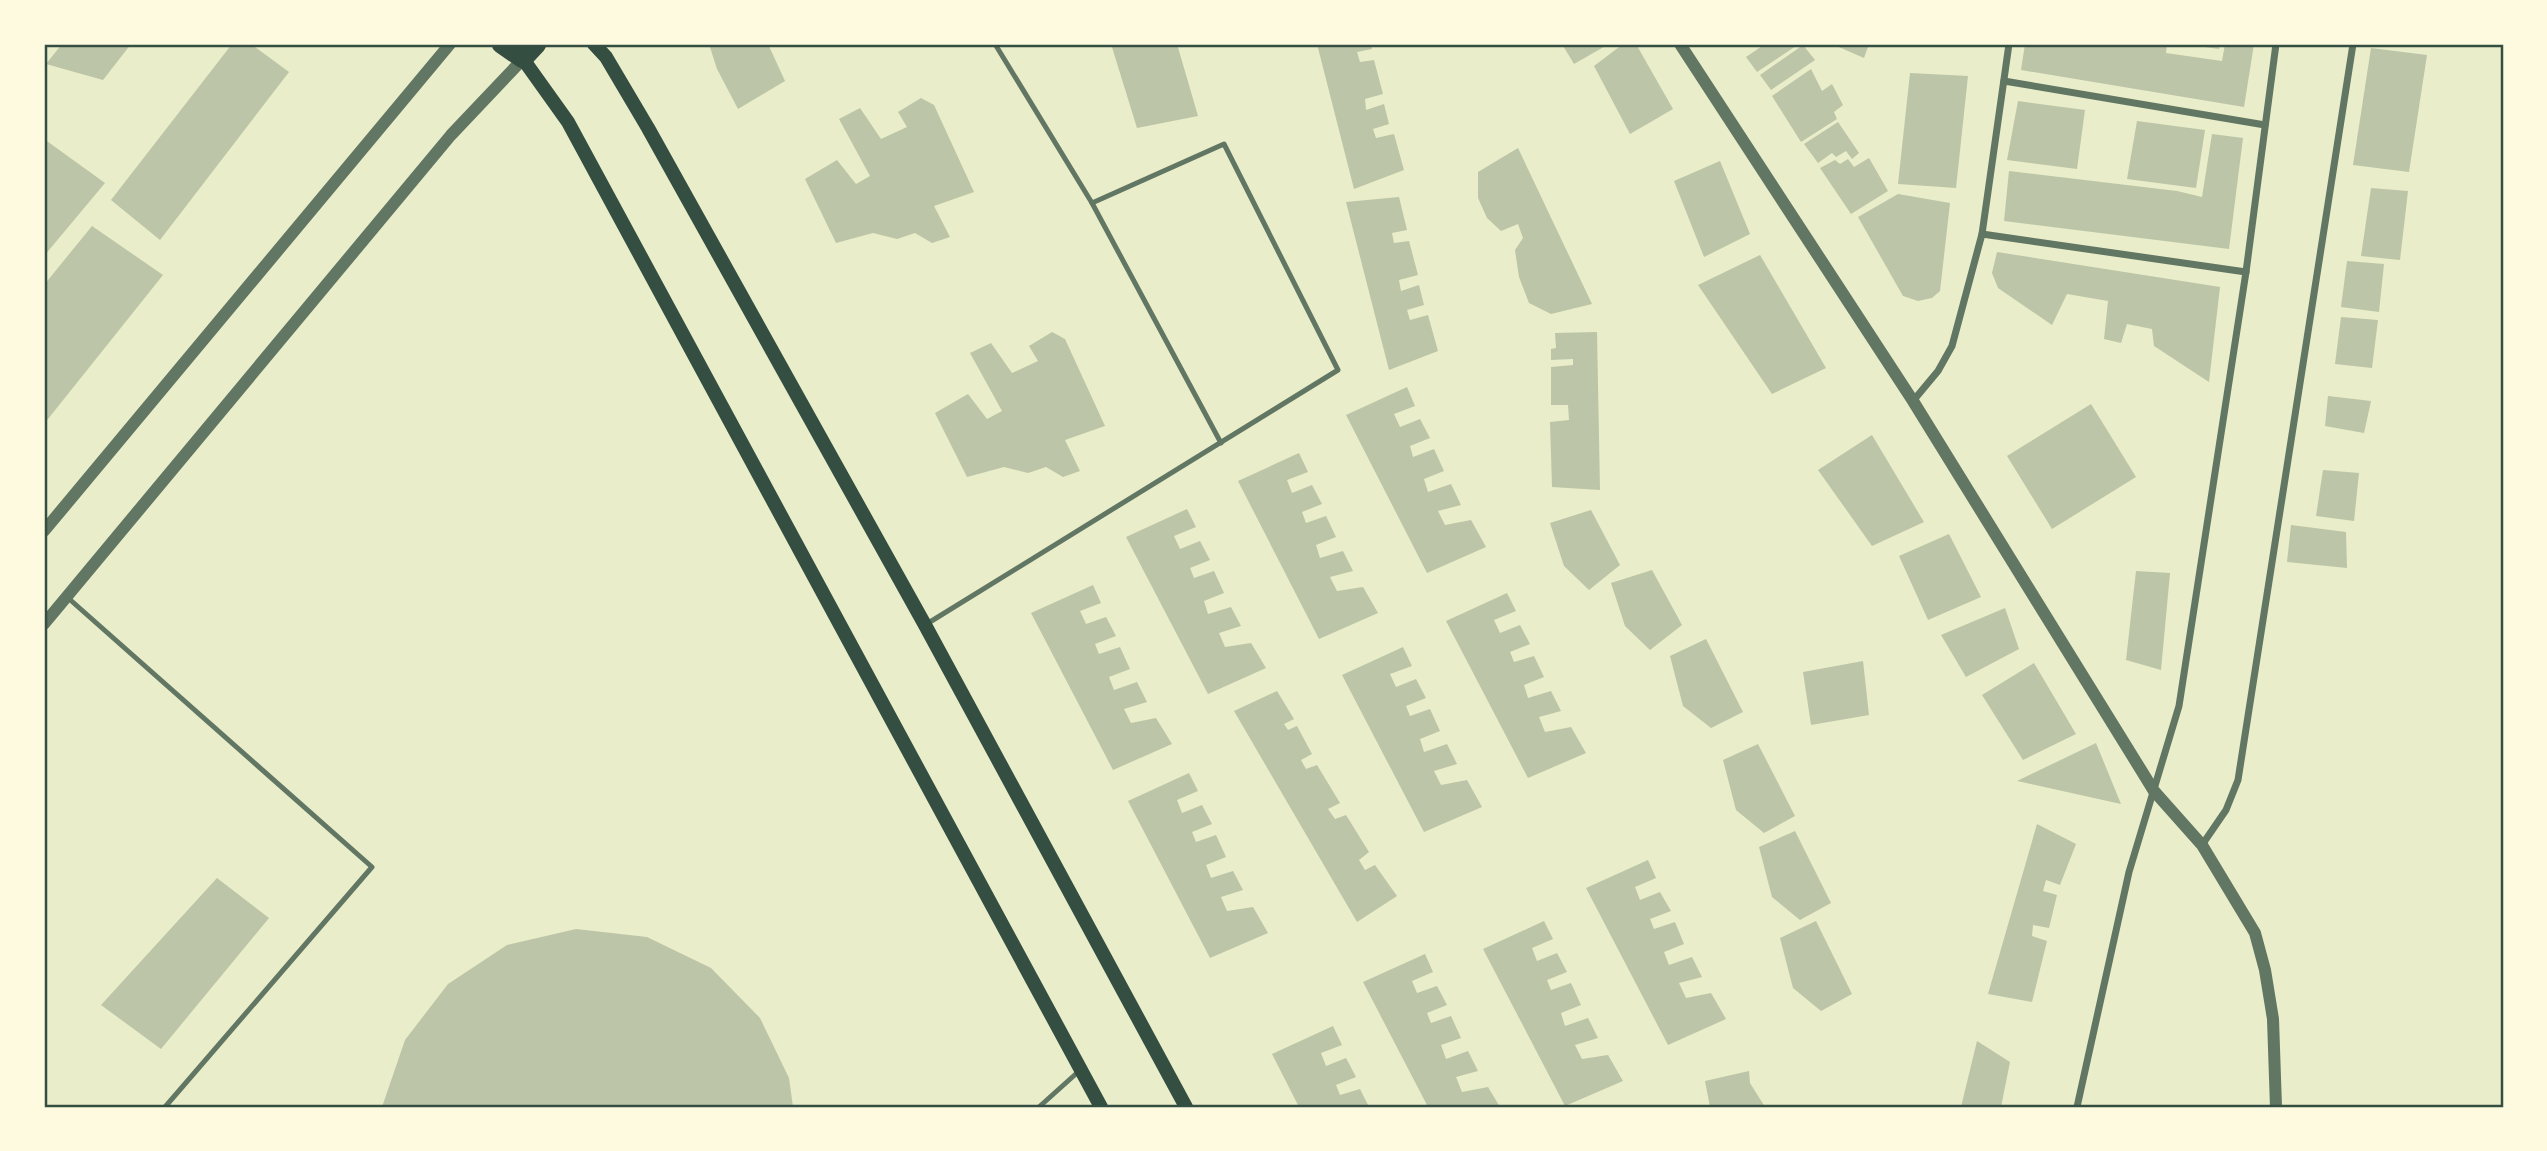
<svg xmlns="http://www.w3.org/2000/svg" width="2547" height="1151" font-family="'Alegreya Sans',sans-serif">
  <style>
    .building { fill: #bcc5a7 }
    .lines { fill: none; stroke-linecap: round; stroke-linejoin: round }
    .service { stroke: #617663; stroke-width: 5 }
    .minor { stroke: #617663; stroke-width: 7 }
    .tertiary { stroke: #617663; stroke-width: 12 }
    .secondary { stroke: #344e41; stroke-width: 14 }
    .trunk { stroke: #344e41; stroke-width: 19 }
    .neatline { fill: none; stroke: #344e41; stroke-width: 2.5 }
  </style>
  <rect width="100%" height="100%" fill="#e9edc9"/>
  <!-- building -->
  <g class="building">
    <path d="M62,44H131L103,80L46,64Z"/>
    <path d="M232,44H251L289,72L160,240L111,200Z"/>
    <path d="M709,44H768L785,81L738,109L717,69Z"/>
    <path d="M1111,44H1177L1198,116L1137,128Z"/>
    <path d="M1317,44H1371L1372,49L1357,52L1360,62L1374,60L1383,94L1365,99L1366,110L1384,104L1389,124L1373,129L1376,138L1394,134L1404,170L1354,189Z"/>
    <path d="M1562,44H1609L1574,64Z"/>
    <path d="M1623,44H1636L1673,109L1630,134L1594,66Z"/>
    <path d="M1765,44H1799L1757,72L1746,57Z"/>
    <path d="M1832,44H1869L1864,58Z"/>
    <path d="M2025,44H2167L2166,53L2222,61L2225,44H2254L2244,107L2021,70Z"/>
    <path d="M2183,44H2220L2219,49Z"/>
    <path d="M1803,45L1815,60L1771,90L1760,75Z"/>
    <path d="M2371,48L2427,55L2409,172L2353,165Z"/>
    <path d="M1811,69L1822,91L1832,84L1843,105L1834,112L1837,119L1801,142L1772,96Z"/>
    <path d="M1910,73L1968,76L1956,188L1898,184Z"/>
    <path d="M921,98L934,105L974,192L934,206L950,237L932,243L915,233L897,239L873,233L836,243L805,179L837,160L856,184L870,176L839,119L860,108L881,139L907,127L898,112Z"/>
    <path d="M2018,101L2085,110L2077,169L2007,160Z"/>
    <path d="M2137,121L2205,130L2196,188L2127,179Z"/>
    <path d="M1838,122L1859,153L1852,159L1846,151L1836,157L1832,153L1818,163L1804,144Z"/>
    <path d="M2212,134L2243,138L2229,249L2004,221L2009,171L2177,191L2202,197Z"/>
    <path d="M44,139L105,183L44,256Z"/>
    <path d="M1518,148L1592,304L1551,314L1529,303L1519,277L1515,250L1523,238L1518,224L1501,231L1487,218L1478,198V172Z"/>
    <path d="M1869,158L1888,191L1851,214L1820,168L1835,160L1840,164L1848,159L1854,167Z"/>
    <path d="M1720,161L1750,234L1704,257L1674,181Z"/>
    <path d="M2371,188L2408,191L2400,260L2361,256Z"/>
    <path d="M1898,194L1950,203L1940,291L1932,298L1918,301L1903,296L1858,217Z"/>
    <path d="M1399,197L1407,230L1392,233L1394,243L1409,241L1418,275L1399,280L1401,291L1419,285L1424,305L1407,310L1410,320L1428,315L1438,351L1389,370L1346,202Z"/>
    <path d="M92,226L163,275L44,424V285Z"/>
    <path d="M1997,252L2220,287L2209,382L2154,346L2152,329L2127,324L2121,343L2104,339L2108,301L2067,294L2052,325L1998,288L1992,273Z"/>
    <path d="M1760,255L1826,368L1772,394L1698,285Z"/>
    <path d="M2347,261L2384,264L2379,312L2341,307Z"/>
    <path d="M2341,317L2378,320L2372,368L2335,364Z"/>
    <path d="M1052,332L1065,339L1105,426L1065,440L1080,471L1063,477L1046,467L1028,473L1004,467L967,477L935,413L968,394L987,419L1002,411L970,353L991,343L1012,373L1038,361L1029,346Z"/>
    <path d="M1597,332L1600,490L1552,487L1550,422L1569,420L1568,405H1551V367L1573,365V359L1551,360V349L1556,348L1555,333Z"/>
    <path d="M1407,387L1415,406L1394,414L1400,427L1420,419L1430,438L1410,446L1413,457L1434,449L1444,471L1424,479L1428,492L1451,484L1461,505L1438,511L1445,525L1471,520L1486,547L1427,573L1346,415Z"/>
    <path d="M2328,396L2371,401L2364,433L2325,426Z"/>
    <path d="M2091,404L2136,477L2052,529L2007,456Z"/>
    <path d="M1872,435L1924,522L1872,546L1818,470Z"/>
    <path d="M1299,453L1308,472L1287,480L1292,493L1312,485L1322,504L1302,512L1306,523L1326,516L1336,537L1316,545L1320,558L1343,551L1353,571L1330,577L1337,591L1363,587L1378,613L1319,639L1238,481Z"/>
    <path d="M2323,470L2359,473L2354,521L2316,516Z"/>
    <path d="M1187,509L1196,527L1174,536L1180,549L1200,541L1210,560L1190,568L1194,578L1214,571L1224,593L1204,601L1208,614L1231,607L1241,626L1219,633L1225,647L1251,643L1266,668L1208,694L1126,537Z"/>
    <path d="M1591,510L1620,565L1589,590L1564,566L1550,523Z"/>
    <path d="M2291,525L2346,532L2347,568L2287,562Z"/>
    <path d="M1949,534L1981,597L1928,620L1899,556Z"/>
    <path d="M1652,570L1682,625L1650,650L1625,626L1611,583Z"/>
    <path d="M2136,571L2170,573L2161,670L2126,660Z"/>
    <path d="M1093,585L1101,603L1080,611L1086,624L1106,617L1116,636L1095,644L1099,654L1120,647L1130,669L1109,677L1114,690L1137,682L1147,702L1124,709L1131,723L1156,718L1172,744L1113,770L1031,613Z"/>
    <path d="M1507,593L1516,611L1494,620L1500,633L1520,625L1530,644L1510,652L1514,662L1534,656L1544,677L1524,685L1528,698L1551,691L1561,711L1539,717L1545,732L1571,727L1586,753L1528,778L1446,621Z"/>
    <path d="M2005,608L2019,649L1966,677L1941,635Z"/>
    <path d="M1706,639L1743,712L1711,728L1683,706L1670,656Z"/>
    <path d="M1403,647L1412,666L1390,674L1396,687L1416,679L1426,698L1406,706L1410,716L1430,709L1440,731L1420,739L1424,752L1447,744L1457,764L1434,771L1441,785L1467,780L1482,807L1424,832L1342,675Z"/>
    <path d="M1863,661L1869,715L1811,725L1803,672Z"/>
    <path d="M2034,663L2076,734L2023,760L1982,695Z"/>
    <path d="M1277,691L1294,719L1284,724L1288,730L1297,726L1312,754L1301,760L1306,769L1317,765L1340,803L1328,809L1335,819L1346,815L1369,852L1359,860L1365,870L1375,865L1397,896L1357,922L1234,711Z"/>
    <path d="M2096,743L2121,804L2017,781Z"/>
    <path d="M1758,744L1795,816L1764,833L1736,810L1723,760Z"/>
    <path d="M1189,773L1198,791L1177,800L1182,813L1202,805L1212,824L1192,832L1196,842L1216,835L1226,857L1206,865L1211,878L1233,871L1243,890L1221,897L1227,911L1253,907L1268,933L1210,958L1128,801Z"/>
    <path d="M2037,824L2076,844L2060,885L2046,880L2043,891L2057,895L2049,928L2033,925L2032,936L2047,941L2032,1002L1988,994Z"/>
    <path d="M1795,831L1831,903L1800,920L1772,897L1759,847Z"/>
    <path d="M1648,860L1656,878L1635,887L1640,900L1660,892L1671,911L1650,919L1654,929L1675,922L1684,944L1664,952L1669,965L1692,957L1702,977L1679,983L1686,998L1711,993L1726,1019L1668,1045L1586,888Z"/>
    <path d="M217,878L269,918L161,1049L101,1005Z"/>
    <path d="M1544,921L1553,939L1532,948L1537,961L1557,953L1567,972L1547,980L1551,990L1571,983L1581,1005L1561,1013L1565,1026L1588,1018L1598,1038L1575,1045L1582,1059L1608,1055L1623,1081L1565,1106L1483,949Z"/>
    <path d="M1816,921L1852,994L1821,1011L1793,988L1780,938Z"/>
    <path d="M576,929L647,937L711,968L760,1018L789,1078L793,1107H382L405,1040L448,984L507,945Z"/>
    <path d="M1425,954L1433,972L1412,981L1417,993L1437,986L1447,1005L1427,1013L1431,1023L1451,1016L1461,1038L1441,1045L1446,1059L1468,1051L1478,1071L1456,1077L1462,1092L1488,1087L1500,1107H1428L1363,982Z"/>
    <path d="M1333,1026L1342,1045L1321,1053L1326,1066L1346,1058L1356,1077L1336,1085L1340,1095L1360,1089L1369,1107H1299L1272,1054Z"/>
    <path d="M1977,1041L2010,1062L2001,1107H1961Z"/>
    <path d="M1749,1071L1750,1083L1765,1107H1710L1705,1081Z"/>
  </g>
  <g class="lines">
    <!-- service -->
    <g class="service">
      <path d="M1092,203L1221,443"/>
      <path d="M67,597L372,867L165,1107"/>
      <path d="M925,625L1338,370L1224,144L1092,203L995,44"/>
      <path d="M1039,1107L1078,1072"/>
    </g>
    <!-- minor -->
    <g class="minor">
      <path d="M2004,81L2265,125"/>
      <path d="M1982,234L2246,272"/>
      <path d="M1913,401L1938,371L1952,346L1982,234L2009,44"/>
      <path d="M2202,845L2226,810L2238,780L2353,44"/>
      <path d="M2077,1107L2129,872L2179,706L2246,272L2276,44"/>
    </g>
    <!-- tertiary -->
    <g class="tertiary">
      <path d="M1680,44L1913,401L2154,791L2202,845L2255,933L2265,970L2273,1019L2276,1107"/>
      <path d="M44,531L450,44"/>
      <path d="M44,624L451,135L523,59"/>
    </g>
    <!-- secondary -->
    <g class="secondary">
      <path d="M594,44L606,57L648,128L925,625L1186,1107"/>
      <path d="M523,59L568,122L1101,1107"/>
    </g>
    <!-- trunk -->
    <path class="trunk" d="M501,44L523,59L537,44"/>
  </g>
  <!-- border -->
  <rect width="2547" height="1151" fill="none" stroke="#fefae0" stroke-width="91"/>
  <rect x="46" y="46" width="2456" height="1060" class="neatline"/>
</svg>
